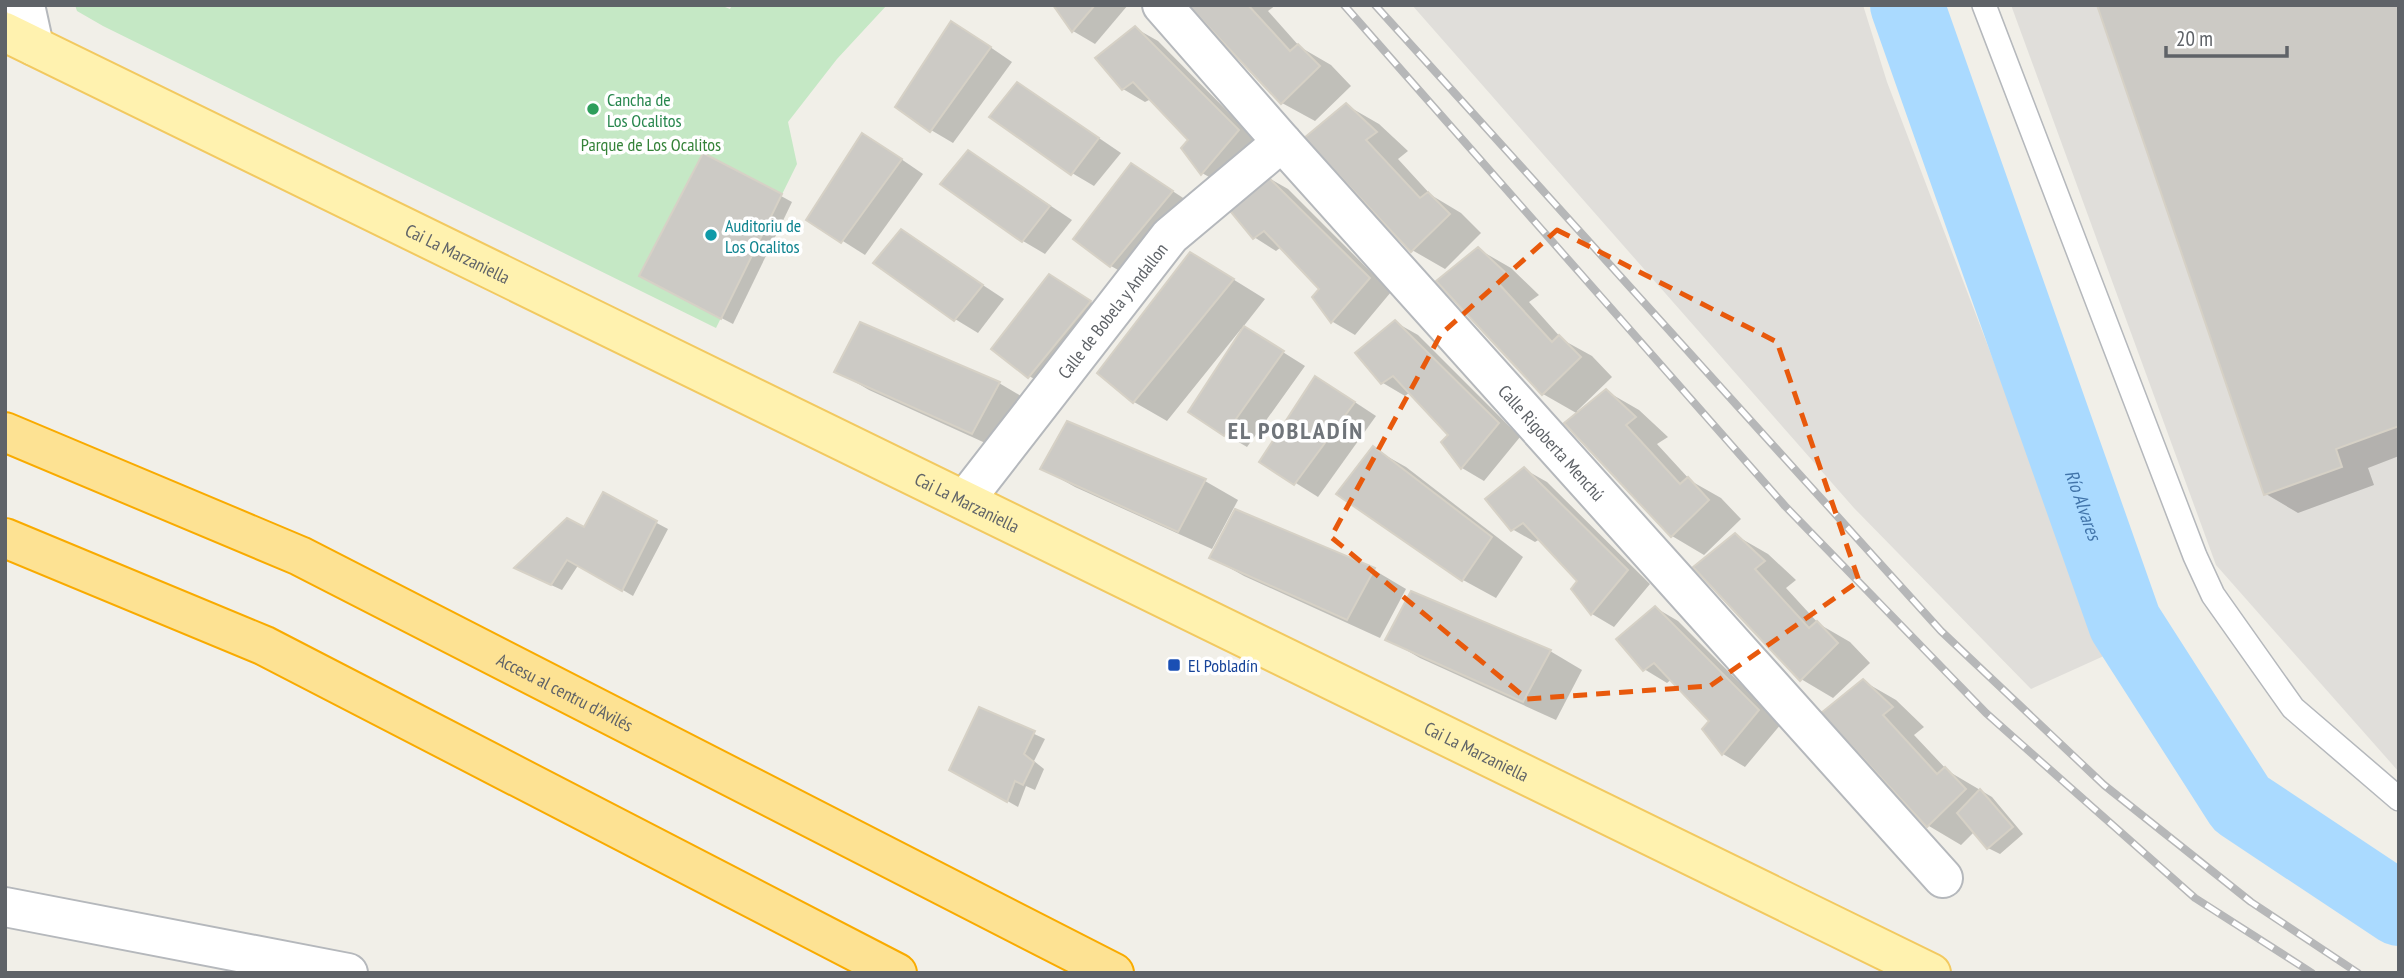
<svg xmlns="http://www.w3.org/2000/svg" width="2404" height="978" font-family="'PT Sans Narrow',sans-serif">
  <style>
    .industrial { fill: #e0deda }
    .green { fill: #c5e8c5 }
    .shadow { fill: #0003 }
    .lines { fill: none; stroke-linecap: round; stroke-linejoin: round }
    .river { stroke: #aadaff; stroke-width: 74 }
    .building { fill: #cccac5; stroke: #d6d1c6; stroke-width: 2 }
    .lane-casing { stroke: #b5b8bc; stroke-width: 26 }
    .street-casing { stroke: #b5b8bc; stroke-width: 42 }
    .primary-casing { stroke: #f2c960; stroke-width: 42 }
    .highway-casing { stroke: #f9ab00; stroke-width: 42 }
    .lane { stroke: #fff; stroke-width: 23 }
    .street { stroke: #fff; stroke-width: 38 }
    .primary { stroke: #fff2af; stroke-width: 38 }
    .highway { stroke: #fde293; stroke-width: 38 }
    .rail-casing { stroke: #b6b7b8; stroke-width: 8 }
    .rail { stroke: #fff; stroke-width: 5; stroke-dasharray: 16; stroke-linecap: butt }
    .marked { fill: none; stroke: #e8590c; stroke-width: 5; stroke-dasharray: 14 9; stroke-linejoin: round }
    .leisure-dot { fill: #2e9e5b; stroke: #fff; stroke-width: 2.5 }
    .culture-dot { fill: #0f9aa8; stroke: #fff; stroke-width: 2.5 }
    .transit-dot { fill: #1a4fb4; stroke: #fff; stroke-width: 2.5 }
    .labels { text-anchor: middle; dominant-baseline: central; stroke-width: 7; stroke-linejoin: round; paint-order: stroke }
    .leisure-label { font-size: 18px; fill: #27864d; stroke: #fff; text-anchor: start }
    .park-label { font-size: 18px; fill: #348238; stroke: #fff }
    .culture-label { font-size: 18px; fill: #0d838f; stroke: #fff; text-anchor: start }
    .street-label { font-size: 18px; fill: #5f6368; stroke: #fff }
    .transit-label { font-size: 18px; fill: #164399; stroke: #fff; text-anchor: start }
    .water-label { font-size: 19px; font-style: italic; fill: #4174aa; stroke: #fff }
    .district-label { font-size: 24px; font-weight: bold; letter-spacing: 2px; fill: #70757a; stroke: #fff }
  </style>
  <rect width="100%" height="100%" fill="#f1efe8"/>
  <!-- industrial -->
  <g class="industrial">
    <path d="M1412,5H1863L1887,82L2106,655L2031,689L1854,508Z"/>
    <path d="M2011,5H2399V772L2216,565Z"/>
  </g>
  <!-- green -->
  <path class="green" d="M75,5H720L730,9L732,5H887L837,59L788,122L797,164L716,328L103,26L77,11Z"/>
  <!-- shadow -->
  <g class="shadow">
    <path d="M1055,5H1128L1095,44L1073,31Z"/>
    <path d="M1191,5H1276L1268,11L1300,47L1331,65L1351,86L1315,121L1282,103Z"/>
    <path d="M2399,5V456L2368,468L2374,485L2298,513L2266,494Z"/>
    <path d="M1135,28L1158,41L1260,144L1225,186L1202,173L1190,140L1151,99L1145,102L1123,89Z"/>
    <path d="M974,36L1012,62L953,143L931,130Z"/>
    <path d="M1040,98L1121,153L1094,186L1072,173Z"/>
    <path d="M1346,105L1379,124L1408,151L1398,159L1431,195L1461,213L1481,233L1445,269L1412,250Z"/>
    <path d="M885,148L923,174L865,255L808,219Z"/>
    <path d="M991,166L1072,220L1045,254L1023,241Z"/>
    <path d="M1265,176L1288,189L1391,292L1355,335L1333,322L1314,297L1321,289L1281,247L1276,251L1254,237Z"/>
    <path d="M1154,179L1194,205L1134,279L1111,266L1075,238Z"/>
    <path d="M781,196L792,202L733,324L652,282Z"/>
    <path d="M901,231L1004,299L978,333L955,319Z"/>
    <path d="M1478,249L1511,268L1539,295L1529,302L1563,340L1592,356L1612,377L1577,411L1579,413L1606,391L1639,410L1668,437L1657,444L1691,481L1721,498L1741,519L1704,555L1672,536L1578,414L1543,394Z"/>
    <path d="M1223,273L1265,299L1243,327L1305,366L1247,447L1225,434L1243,331L1241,329L1167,421L1134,402L1099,373Z"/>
    <path d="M1072,290L1113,316L1052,389L1029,376Z"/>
    <path d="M1395,322L1418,335L1520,437L1484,481L1462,468L1443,442L1450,435L1410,392L1405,396L1383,383Z"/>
    <path d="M837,371L999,383L1031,402L1005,452L869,390Z"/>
    <path d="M1338,391L1376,416L1318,497L1261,461Z"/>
    <path d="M1068,423L1205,481L1238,500L1212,549L1075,487L1043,469Z"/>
    <path d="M1374,449L1406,467L1523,557L1496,598L1463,580L1339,494Z"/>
    <path d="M1524,469L1547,482L1650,584L1614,627L1592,614L1573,589L1580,581L1540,539L1535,542L1512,529Z"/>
    <path d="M604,495L668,529L633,596L579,564L562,590L527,574L585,529Z"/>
    <path d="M1735,535L1768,554L1796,580L1786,588L1819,624L1850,642L1870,663L1833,698L1801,679Z"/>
    <path d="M1212,558L1374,570L1406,589L1380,638L1244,576Z"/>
    <path d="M1656,608L1678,621L1781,724L1745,767L1723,754L1711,721L1672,679L1667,683L1644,669Z"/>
    <path d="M1387,639L1550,651L1582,670L1556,720L1420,658Z"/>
    <path d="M1863,681L1896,700L1924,727L1914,735L1948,771L1992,797L2023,834L2000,854L1988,848L1975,831L1961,845L1929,826L1823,713Z"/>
    <path d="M980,709L1045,739L1034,761L1044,769L1035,790L1026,786L1018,807L951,769Z"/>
  </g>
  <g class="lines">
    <!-- river -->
    <path class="river" id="s1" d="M1907,5L2125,623L2241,804L2399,909"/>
  </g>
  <!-- building -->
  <g class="building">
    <path d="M1053,5H1095L1072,32Z"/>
    <path d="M1188,5H1248L1290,51L1298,44L1320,66L1281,104Z"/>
    <path d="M2097,5H2399V426L2336,449L2342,467L2264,495Z"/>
    <path d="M951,21L991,47L930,132L895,107Z"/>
    <path d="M1135,26L1239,130L1201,175L1181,148L1188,140L1133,82L1122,90L1095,58Z"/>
    <path d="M1017,82L1099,138L1071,175L989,117Z"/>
    <path d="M1346,103L1377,132L1366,140L1420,198L1428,192L1450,214L1411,252L1304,138Z"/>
    <path d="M862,133L902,159L841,243L806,220Z"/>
    <path d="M968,150L1050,206L1022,242L940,184Z"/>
    <path d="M703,153L782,194L721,319L639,276Z"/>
    <path d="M1131,163L1173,191L1110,267L1073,239Z"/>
    <path d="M1265,174L1370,278L1331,323L1312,297L1319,289L1264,231L1253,239L1226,206Z"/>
    <path d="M901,229L983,285L954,321L873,263Z"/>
    <path d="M1478,247L1508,275L1498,283L1552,342L1559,335L1581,357L1542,395L1436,281Z"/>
    <path d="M1190,252L1234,279L1133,403L1097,373Z"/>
    <path d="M1049,274L1091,301L1028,378L991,349Z"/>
    <path d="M1395,320L1499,423L1461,469L1441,442L1448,435L1393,376L1381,384L1355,353Z"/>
    <path d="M860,322L1000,382L972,434L834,372Z"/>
    <path d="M1244,326L1284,351L1224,436L1188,412Z"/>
    <path d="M1315,376L1355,402L1294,485L1259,462Z"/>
    <path d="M1606,389L1636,417L1626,425L1680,484L1688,477L1709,500L1671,537L1564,423Z"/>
    <path d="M1067,421L1206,479L1178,532L1040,469Z"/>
    <path d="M1373,446L1492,537L1462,581L1336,494Z"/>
    <path d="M1524,467L1628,570L1591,615L1571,589L1577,581L1523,523L1511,531L1485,499Z"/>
    <path d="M603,492L657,521L622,591L567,560L551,585L514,568L567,518L584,527Z"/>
    <path d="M1235,509L1375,568L1347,620L1209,558Z"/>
    <path d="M1735,533L1765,561L1755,569L1809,628L1817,621L1838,643L1800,681L1693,567Z"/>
    <path d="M1411,591L1551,650L1523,702L1385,640Z"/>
    <path d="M1655,606L1759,710L1722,755L1702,729L1709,721L1654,663L1643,671L1616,639Z"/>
    <path d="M1863,679L1893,707L1883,715L1937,774L1945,767L1966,789L1927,827L1821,713Z"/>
    <path d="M979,707L1035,731L1024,754L1034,762L1023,785L1015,781L1007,802L949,770Z"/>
    <path d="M1980,789L2013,827L1987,849L1957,813Z"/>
  </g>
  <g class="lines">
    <defs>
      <path id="lane" d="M1984,5L2195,556L2213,595L2293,708L2399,799"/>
      <g id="street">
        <path d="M25,5L34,46"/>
        <path id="s2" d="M1162,5L1282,142L1943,878"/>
        <path id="s3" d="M965,500L1170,236L1282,142"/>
        <path d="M5,907L348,973"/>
      </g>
      <g id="primary">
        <path id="s4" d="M5,32L1931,973"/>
      </g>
      <g id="highway">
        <path id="s5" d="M5,432L300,556L1114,973"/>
        <path d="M5,538L265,646L897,973"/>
      </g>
    </defs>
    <!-- lane casing -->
    <use href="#lane" class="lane-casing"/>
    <!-- street casing -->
    <use href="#street" class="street-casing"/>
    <!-- primary casing -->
    <use href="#primary" class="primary-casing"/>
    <!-- highway casing -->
    <use href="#highway" class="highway-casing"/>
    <!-- lane -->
    <use href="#lane" class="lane"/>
    <!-- street -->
    <use href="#street" class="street"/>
    <!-- primary -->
    <use href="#primary" class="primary"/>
    <!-- highway -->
    <use href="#highway" class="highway"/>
    <defs>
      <g id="rail">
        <path d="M1344,5L1785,506L1986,713L2195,898L2312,973"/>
        <path d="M1375,5L1941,631L2104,785L2251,902L2358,973"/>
      </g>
    </defs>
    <!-- rail casing -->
    <use href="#rail" class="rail-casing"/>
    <!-- rail -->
    <use href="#rail" class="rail"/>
  </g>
  <!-- marked area -->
  <path class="marked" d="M1557,230L1777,342L1859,581L1710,686L1527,699L1331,537L1441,334Z"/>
  <!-- markers -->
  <circle class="leisure-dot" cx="593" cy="109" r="7"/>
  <circle class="culture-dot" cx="711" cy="235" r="7"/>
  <rect class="transit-dot" x="1167" y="658" width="14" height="14" rx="3.5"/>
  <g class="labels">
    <!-- leisure labels -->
    <g class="leisure-label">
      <text x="607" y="99">Cancha de<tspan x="607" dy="21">Los Ocalitos</tspan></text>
    </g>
    <!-- park labels -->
    <g class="park-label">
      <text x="651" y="144">Parque de Los Ocalitos</text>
    </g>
    <!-- culture labels -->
    <g class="culture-label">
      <text x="725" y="225">Auditoriu de<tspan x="725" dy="21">Los Ocalitos</tspan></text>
    </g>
    <!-- street labels -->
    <g class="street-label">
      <text stroke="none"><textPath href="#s4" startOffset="504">Cai La Marzaniella</textPath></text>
      <text stroke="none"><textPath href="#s3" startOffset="240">Calle de Bobela y Andallon</textPath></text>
      <text stroke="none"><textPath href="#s2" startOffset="586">Calle Rigoberta Menchú</textPath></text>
      <text stroke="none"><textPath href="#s4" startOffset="1071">Cai La Marzaniella</textPath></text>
      <text stroke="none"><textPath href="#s5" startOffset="618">Accesu al centru d'Avilés</textPath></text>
      <text stroke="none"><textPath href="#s4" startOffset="1638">Cai La Marzaniella</textPath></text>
    </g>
    <!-- transit labels -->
    <g class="transit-label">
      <text x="1188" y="665">El Pobladín</text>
    </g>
    <!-- water labels -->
    <g class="water-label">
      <text stroke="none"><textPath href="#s1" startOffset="530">Río Alvares</textPath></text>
    </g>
    <!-- district labels -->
    <g class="district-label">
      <text x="1296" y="430">EL POBLADÍN</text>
    </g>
  </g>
  <!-- border -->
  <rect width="2404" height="978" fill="none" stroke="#5f6368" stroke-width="14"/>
  <!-- scale -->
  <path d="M2166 46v10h121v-10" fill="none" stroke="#5f6368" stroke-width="3.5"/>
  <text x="2176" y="46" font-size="21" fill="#5f6368" stroke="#ffffff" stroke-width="5" paint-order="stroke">20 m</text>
</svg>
